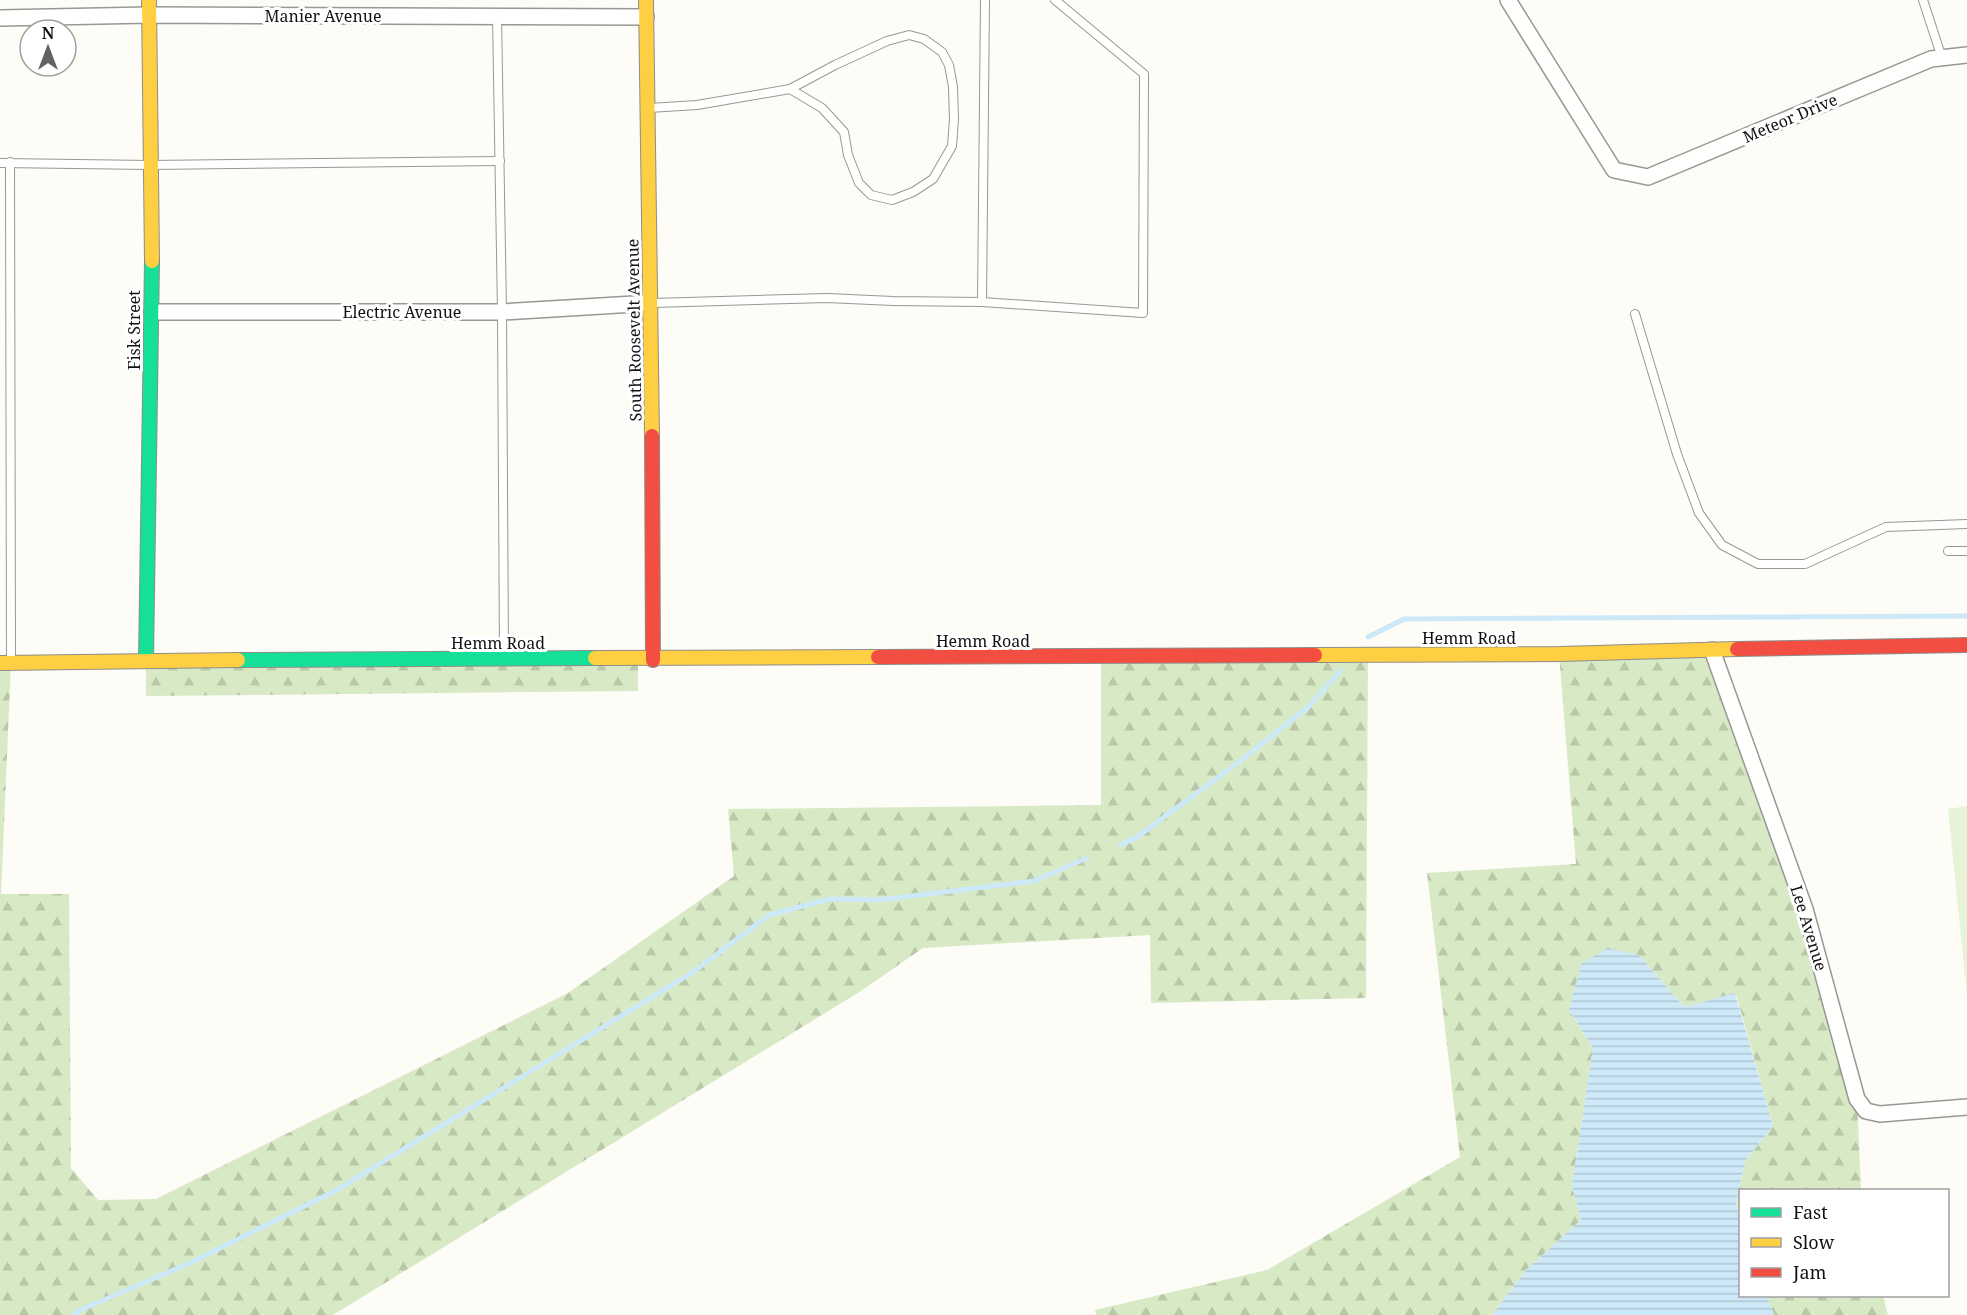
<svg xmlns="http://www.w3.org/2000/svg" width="1967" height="1315" font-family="'Noto Serif',serif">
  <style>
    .grass { fill: #e7f3d7 }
    .forest { fill: url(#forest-firs) }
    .water { fill: url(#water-rules) }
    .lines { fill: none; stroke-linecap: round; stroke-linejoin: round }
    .stream { stroke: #cde8f7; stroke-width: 5 }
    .lane-casing { stroke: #979795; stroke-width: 10 }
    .street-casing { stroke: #979795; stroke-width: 18 }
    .fast-casing { stroke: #8e8d8b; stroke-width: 16 }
    .slow-casing { stroke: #8e8d8b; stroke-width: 16 }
    .jam-casing { stroke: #8e8d8b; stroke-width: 16 }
    .lane { stroke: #fffffe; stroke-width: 8 }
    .street { stroke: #fffffe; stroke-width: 15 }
    .fast { stroke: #16e098; stroke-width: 14 }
    .slow { stroke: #ffcf43; stroke-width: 14 }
    .jam { stroke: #f24e42; stroke-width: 14 }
    .labels { text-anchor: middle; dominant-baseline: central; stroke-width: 6; stroke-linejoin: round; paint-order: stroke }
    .street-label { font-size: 16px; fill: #111; stroke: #fff }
  </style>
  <defs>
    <pattern id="forest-firs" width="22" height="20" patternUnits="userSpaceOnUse" patternTransform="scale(1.5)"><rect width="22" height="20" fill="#d8eac5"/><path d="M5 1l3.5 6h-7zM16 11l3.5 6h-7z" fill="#b8c8a8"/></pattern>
    <pattern id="water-rules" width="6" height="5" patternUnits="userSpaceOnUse" patternTransform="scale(1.5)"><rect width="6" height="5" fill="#cde8f7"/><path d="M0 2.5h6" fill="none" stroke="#afc6d3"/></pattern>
  </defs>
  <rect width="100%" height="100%" fill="#fdfcf7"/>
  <!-- grass -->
  <path class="grass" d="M1967,806V996L1948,809Z"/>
  <!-- forest -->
  <g class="forest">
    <path d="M1712,650L1805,909L1857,1099L1861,1190H1740V1217L1736,1204L1745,1161L1773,1126L1736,994L1684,1007L1639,955L1569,1010L1593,1048L1572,1186L1581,1220L1526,1270L1492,1315H1096L1095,1310L1267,1270L1460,1157L1427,873L1576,864L1559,654Z"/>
    <path d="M1368,656L1366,998L1151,1003L1150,935L923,948L861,991L333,1315H0V663H11L1,894H69L71,1168L98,1200L156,1199L568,993L734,876L728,809L1101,805V657Z"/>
    <path d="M146,660H638V691L146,696Z"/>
    <path d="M1767,1296H1883L1888,1315H1774Z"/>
  </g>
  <!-- water -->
  <path class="water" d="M1608,948L1639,955L1684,1007L1735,993L1773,1126L1745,1161L1736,1204L1740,1217V1296H1767L1774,1315H1492L1526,1270L1581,1220L1572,1186L1593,1048L1569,1010L1581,964Z"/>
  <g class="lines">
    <!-- stream -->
    <g class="stream">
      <path d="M1368,637L1404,619L1967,616"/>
      <path d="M1120,845L1137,837L1239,762L1309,706L1340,671"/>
      <path d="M73,1315L80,1310L190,1263L335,1191L693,972L769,915L830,899L879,900L1034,881L1087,858"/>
    </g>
    <defs>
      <g id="lane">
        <path d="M1923,0L1942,58"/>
        <path d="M497,16L502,312L504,657"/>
        <path d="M649,108L697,105L790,89L835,65L887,41L909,35L924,39L942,52L949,65L953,87L954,119L952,146L933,179L913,192L892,200L871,195L859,183L848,155L844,132L822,108L790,89"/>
        <path d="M10,162L11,662"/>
        <path d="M0,163L150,165L500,161"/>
        <path d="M982,302L1143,313L1144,74L1055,0"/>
        <path d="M653,303L827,298L893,301L982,302L985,0"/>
        <path d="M1635,314L1677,454L1699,513L1722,545L1758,564H1805L1886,527L1967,524"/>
        <path d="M1948,551H1967"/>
      </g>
      <g id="street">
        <path d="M1508,0L1614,170L1648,177L1931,59L1967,55"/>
        <path d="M0,18L149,15L646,17"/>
        <path d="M152,312H502L651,303"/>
        <path d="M1712,650L1805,909L1857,1099L1866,1111L1880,1114L1967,1107"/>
      </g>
      <g id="fast">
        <path d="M146,660L152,261"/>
        <path d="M238,660L595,658"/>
      </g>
      <g id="slow">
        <path d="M149,0L152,261"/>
        <path d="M646,0L652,436"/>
        <path d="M1315,655L1559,654L1737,649"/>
        <path d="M595,658L878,657"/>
        <path d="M0,663L238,660"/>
      </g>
      <g id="jam">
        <path d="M652,436L653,660"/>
        <path d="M1737,649L1967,645"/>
        <path d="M878,657L1315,655"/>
      </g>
    </defs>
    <!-- lane casing -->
    <use href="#lane" class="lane-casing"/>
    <!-- street casing -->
    <use href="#street" class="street-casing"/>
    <!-- fast casing -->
    <use href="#fast" class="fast-casing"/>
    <!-- slow casing -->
    <use href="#slow" class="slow-casing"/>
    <!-- jam casing -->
    <use href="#jam" class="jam-casing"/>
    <!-- lane -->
    <use href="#lane" class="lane"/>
    <!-- street -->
    <use href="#street" class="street"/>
    <!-- fast -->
    <use href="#fast" class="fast"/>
    <!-- slow -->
    <use href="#slow" class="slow"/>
    <!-- jam -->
    <use href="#jam" class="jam"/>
  </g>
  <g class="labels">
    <!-- street labels -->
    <g class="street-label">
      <text x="323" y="16">Manier Avenue</text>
      <text transform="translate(1790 118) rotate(-23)">Meteor Drive</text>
      <text x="402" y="312">Electric Avenue</text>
      <text transform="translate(134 330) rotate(-90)">Fisk Street</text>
      <text transform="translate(634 330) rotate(-91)">South Roosevelt Avenue</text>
      <text x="1469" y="638">Hemm Road</text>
      <text x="983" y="641">Hemm Road</text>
      <text x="498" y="643">Hemm Road</text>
      <text transform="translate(1809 928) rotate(73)">Lee Avenue</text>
    </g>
  </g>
  <!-- legend -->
  <rect x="1739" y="1189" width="210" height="108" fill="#ffffff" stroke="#a0a0a0" stroke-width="1.5"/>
  <rect x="1751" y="1208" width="30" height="9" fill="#16e098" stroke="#a0a0a0" stroke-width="1.5"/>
  <text x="1793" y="1219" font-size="18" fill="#111111">Fast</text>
  <rect x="1751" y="1238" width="30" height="9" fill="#ffcf43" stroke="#a0a0a0" stroke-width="1.5"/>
  <text x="1793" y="1249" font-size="18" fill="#111111">Slow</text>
  <rect x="1751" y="1268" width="30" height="9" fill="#f24e42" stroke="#a0a0a0" stroke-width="1.5"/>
  <text x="1793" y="1279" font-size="18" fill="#111111">Jam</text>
  <!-- north arrow -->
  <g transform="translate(48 48)"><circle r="28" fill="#ffffff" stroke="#a0a0a0" stroke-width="1.5"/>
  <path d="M0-4.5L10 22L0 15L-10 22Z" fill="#646362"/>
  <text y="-9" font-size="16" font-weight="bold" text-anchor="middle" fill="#111111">N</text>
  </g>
</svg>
